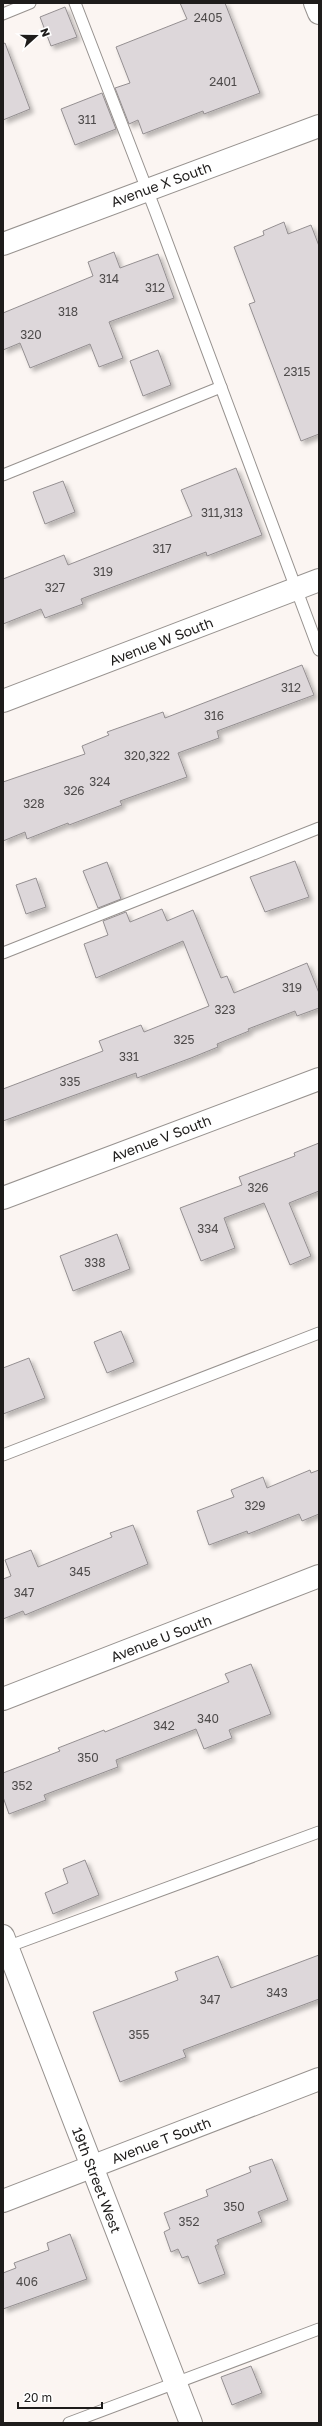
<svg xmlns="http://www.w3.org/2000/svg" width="322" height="2426" font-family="'Golos Text',sans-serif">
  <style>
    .building { fill: #ddd7da; stroke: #948f91; filter: url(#shadow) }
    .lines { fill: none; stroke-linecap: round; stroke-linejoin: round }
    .service-casing { stroke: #97928f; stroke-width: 13 }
    .minor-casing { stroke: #97928f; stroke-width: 24 }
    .tertiary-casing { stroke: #97928f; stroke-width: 24 }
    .service { stroke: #fff; stroke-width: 11 }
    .minor { stroke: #fff; stroke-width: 22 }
    .tertiary { stroke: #fff; stroke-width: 22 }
    .labels { text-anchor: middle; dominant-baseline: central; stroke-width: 3; stroke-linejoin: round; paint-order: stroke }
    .number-label { font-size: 12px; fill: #4e4b4b }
    .street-label { font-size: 14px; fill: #1e1c1b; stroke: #fff }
  </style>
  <defs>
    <filter id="shadow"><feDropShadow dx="3.5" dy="3.5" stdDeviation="2" flood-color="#0004"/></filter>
  </defs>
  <rect width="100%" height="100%" fill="#fbf5f2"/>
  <!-- building -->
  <g class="building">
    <path d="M180,3H225L260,93L204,114L203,111L143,134L138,120L129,124L115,88L130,83L116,47L187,19Z"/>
    <path d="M65,7L77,37L51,46L40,17Z"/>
    <path d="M5,43L30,109L3,120V44Z"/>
    <path d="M102,93L116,129L75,145L61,109Z"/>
    <path d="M284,222L288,234L311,225L319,246V434L301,441L249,304L255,302L234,247L264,235L263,231Z"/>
    <path d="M114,252L120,268L158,254L174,298L109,322L123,358L99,367L90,344L30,368L20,343L3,350V313L93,276L88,262Z"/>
    <path d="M158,350L171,385L143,396L130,361Z"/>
    <path d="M236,468L262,535L207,556L206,552L81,599L83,604L45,618L41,609L3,624V579L64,555L68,565L192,516L181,490Z"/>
    <path d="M63,481L75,512L45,524L33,492Z"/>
    <path d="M302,665L314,695L217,731L219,738L178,753L187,777L120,801L122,805L69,825L68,823L27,839L25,832L3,841V782L85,754L82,746L109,735L107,732L163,712L165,718Z"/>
    <path d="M295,861L309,897L265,912L250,877Z"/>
    <path d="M107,862L121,899L98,908L83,871Z"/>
    <path d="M36,878L46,907L26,914L16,885Z"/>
    <path d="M162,909L167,921L193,910L221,978L227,976L234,993L307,963L319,993V1008L297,1016L295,1011L248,1029L249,1031L217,1044L218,1047L191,1058L137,1078L136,1073L3,1121V1089L103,1051L99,1041L141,1025L144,1032L209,1006L183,941L96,978L84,944L108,935L103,921L126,912L130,922Z"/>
    <path d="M319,1143V1191L289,1203L311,1256L290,1265L264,1203L224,1218L235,1248L201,1261L180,1208L242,1185L239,1177L295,1156L294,1153Z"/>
    <path d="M117,1234L130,1269L73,1291L60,1256Z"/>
    <path d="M121,1331L134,1362L107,1373L94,1342Z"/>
    <path d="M29,1358L45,1398L3,1414V1368Z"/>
    <path d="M310,1470L311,1473L319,1470V1514L302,1521L299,1514L248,1534L247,1531L209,1545L197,1511L234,1497L231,1490L263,1477L267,1488Z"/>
    <path d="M133,1525L148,1564L25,1615L23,1611L3,1619V1579L11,1576L5,1560L31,1550L38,1567L112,1537L110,1533Z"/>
    <path d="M251,1664L271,1714L229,1730L232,1738L204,1749L196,1729L116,1760L118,1767L44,1795L46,1800L9,1814L3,1797V1773L60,1751L58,1748L104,1730L105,1732L229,1682L225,1674Z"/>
    <path d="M85,1860L99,1895L53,1914L45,1893L68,1883L63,1869Z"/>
    <path d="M319,1955V1999L183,2050L186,2057L120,2082L93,2012L178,1980L175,1972L218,1956L231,1988Z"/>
    <path d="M272,2159L288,2200L258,2212L262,2222L217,2240L219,2244L215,2246L225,2274L199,2284L188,2256L182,2258L178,2249L171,2252L164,2232L170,2229L164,2213L208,2196L206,2190L251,2172L249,2167Z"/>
    <path d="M70,2234L87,2279L3,2309V2273L16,2268L14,2263L49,2250L47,2243Z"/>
    <path d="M251,2366L262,2393L232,2405L221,2377Z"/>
  </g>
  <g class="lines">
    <defs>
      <g id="service">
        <path d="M75,3L156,213L319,650"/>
        <path d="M3,14L30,3"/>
        <path d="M3,475L221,387"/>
        <path d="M3,953L319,828"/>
        <path d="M3,1455L319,1333"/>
        <path d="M4,1948L319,1832"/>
        <path d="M69,2423L319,2329"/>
      </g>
      <g id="minor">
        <path d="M315,3L319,13"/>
        <path d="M3,244L319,126"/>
        <path d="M3,1198L319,1079"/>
        <path d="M3,1699L319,1576"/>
        <path d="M3,1936L191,2423"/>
        <path d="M3,2201L319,2079"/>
      </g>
      <path id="tertiary" d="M3,701L319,580"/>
    </defs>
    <!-- service casing -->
    <use href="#service" class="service-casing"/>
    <!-- minor casing -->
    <use href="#minor" class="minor-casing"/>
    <!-- tertiary casing -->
    <use href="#tertiary" class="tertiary-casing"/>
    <!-- service -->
    <use href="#service" class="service"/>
    <!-- minor -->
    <use href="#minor" class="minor"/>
    <!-- tertiary -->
    <use href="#tertiary" class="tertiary"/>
  </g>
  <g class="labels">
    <!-- number labels -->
    <g class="number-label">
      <text x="208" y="17">2405</text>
      <text x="223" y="81">2401</text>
      <text x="87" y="119">311</text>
      <text x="109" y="278">314</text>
      <text x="155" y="287">312</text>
      <text x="68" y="311">318</text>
      <text x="31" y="334">320</text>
      <text x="297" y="371">2315</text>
      <text x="222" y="512">311,313</text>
      <text x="162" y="548">317</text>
      <text x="103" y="571">319</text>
      <text x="55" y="587">327</text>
      <text x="291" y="687">312</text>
      <text x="214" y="715">316</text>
      <text x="147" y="755">320,322</text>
      <text x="100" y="781">324</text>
      <text x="74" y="790">326</text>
      <text x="34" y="803">328</text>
      <text x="292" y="987">319</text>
      <text x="225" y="1009">323</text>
      <text x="184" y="1039">325</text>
      <text x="129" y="1056">331</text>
      <text x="70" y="1081">335</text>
      <text x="258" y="1187">326</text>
      <text x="208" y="1228">334</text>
      <text x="95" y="1262">338</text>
      <text x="255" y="1505">329</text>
      <text x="80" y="1571">345</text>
      <text x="24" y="1592">347</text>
      <text x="208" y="1718">340</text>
      <text x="164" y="1725">342</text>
      <text x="88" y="1757">350</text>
      <text x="22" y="1785">352</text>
      <text x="277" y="1992">343</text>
      <text x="210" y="1999">347</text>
      <text x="139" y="2034">355</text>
      <text x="234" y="2206">350</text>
      <text x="189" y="2221">352</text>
      <text x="27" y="2281">406</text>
    </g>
    <!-- street labels -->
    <g class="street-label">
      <text transform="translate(161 184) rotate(-20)">Avenue X South</text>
      <text transform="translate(161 641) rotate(-21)">Avenue W South</text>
      <text transform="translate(161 1138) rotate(-21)">Avenue V South</text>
      <text transform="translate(161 1638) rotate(-21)">Avenue U South</text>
      <text transform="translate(161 2140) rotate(-21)">Avenue T South</text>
      <text transform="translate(97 2180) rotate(69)">19th Street West</text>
    </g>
  </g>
  <!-- border -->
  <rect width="322" height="2426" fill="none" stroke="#1e1c1b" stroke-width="8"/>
  <!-- north arrow -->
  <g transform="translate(36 36) rotate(69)" stroke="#ffffff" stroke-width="3" paint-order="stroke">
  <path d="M0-3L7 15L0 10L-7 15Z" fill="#1e1c1b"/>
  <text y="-6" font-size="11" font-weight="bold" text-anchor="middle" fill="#1e1c1b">N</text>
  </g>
  <!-- scale -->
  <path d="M18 2402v6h84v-6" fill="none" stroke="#1e1c1b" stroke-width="2"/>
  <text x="24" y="2402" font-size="12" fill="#1e1c1b" stroke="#ffffff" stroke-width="3" paint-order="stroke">20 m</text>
</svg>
